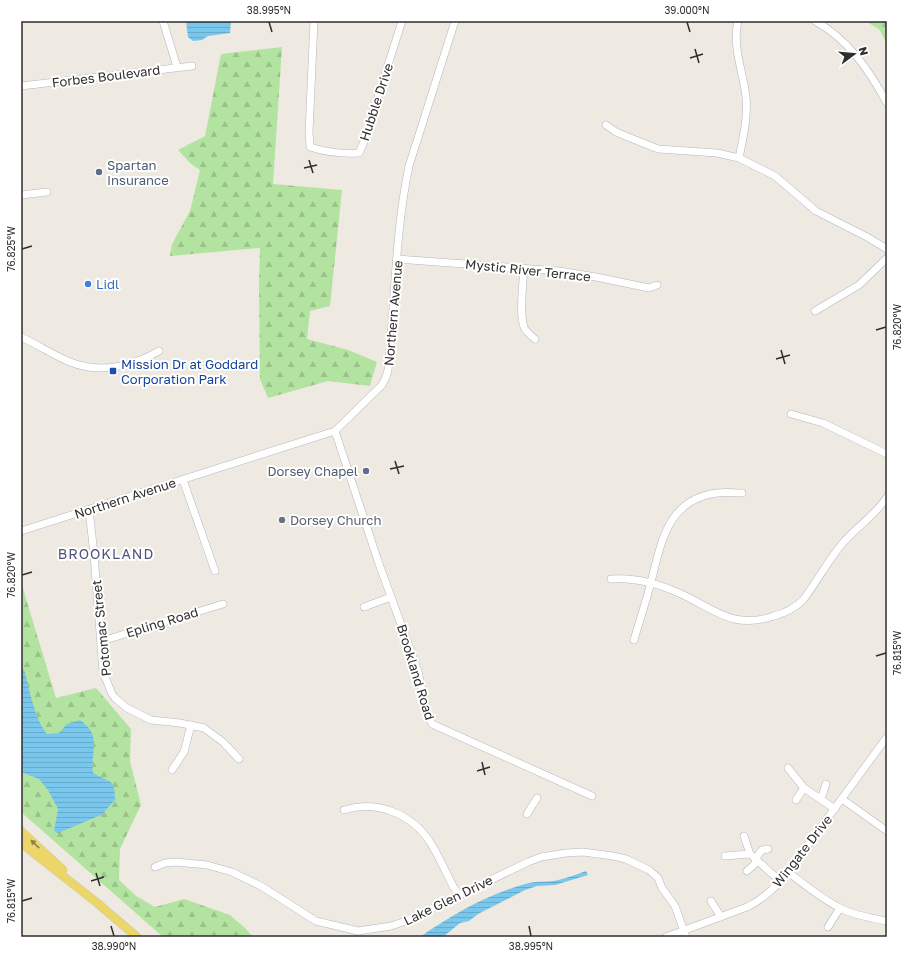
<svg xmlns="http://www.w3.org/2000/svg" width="908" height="958" font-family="'Golos Text',sans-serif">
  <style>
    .forest { fill: url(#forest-firs) }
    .water { fill: url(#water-rules) }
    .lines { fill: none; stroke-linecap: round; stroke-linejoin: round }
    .minor-casing { stroke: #b4b6c0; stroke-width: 8 }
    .major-casing { stroke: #c9c9c9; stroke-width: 9 }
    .minor { stroke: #fff; stroke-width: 7 }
    .major { stroke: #edd668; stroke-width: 8 }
    .oneway { fill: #8e824b }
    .ticks { fill: none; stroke: #2e2e2e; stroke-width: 1.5 }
    .service-dot { fill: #5c6f8a; stroke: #fff; stroke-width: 1.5 }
    .shop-dot { fill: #3f7fe0; stroke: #fff; stroke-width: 1.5 }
    .transit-dot { fill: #1a4fb4; stroke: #fff; stroke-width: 1.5 }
    .worship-dot { fill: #6b7280; stroke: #fff; stroke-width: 1.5 }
    .labels { text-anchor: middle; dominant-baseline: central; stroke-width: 4; stroke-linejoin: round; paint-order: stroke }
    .street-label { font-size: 13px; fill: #2e2e2e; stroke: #fff }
    .service-label { font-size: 13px; fill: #4e5e75; stroke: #fff; text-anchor: start }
    .shop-label { font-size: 13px; fill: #366cbe; stroke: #fff; text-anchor: start }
    .transit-label { font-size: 13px; fill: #164399; stroke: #fff; text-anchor: start }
    .worship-label { font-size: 13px; fill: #5b616d; stroke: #fff; text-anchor: start }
    .neighbourhood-label { font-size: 14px; letter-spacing: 1px; fill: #4f547e; stroke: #fff }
    .neatline { fill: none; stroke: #2e2e2e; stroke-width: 1.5 }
    .ticks-label { font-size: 10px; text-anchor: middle; fill: #2e2e2e }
  </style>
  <defs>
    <pattern id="forest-firs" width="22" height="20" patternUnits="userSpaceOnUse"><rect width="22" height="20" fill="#b3e3a0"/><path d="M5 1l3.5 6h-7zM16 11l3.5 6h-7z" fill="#9ac38a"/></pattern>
    <pattern id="water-rules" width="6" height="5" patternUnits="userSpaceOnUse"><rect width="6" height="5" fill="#79c7ec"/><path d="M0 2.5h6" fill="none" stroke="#69abcb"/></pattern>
  </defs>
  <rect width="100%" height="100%" fill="#eeeae1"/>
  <!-- forest -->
  <g class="forest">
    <path d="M865,21H887V44L879,29Z"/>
    <path d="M282,47L273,184L342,190L330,306L310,311L307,339L348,350L377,362L370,386L328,381L268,398L260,379L259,284L260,248L170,256L172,244L190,211L200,170L190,163L178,150L205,136L221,54Z"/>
    <path d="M21,582L56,698L96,688L131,729L130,761L141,805L120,849L119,880L136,896L155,907L184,899L230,915L246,929L253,937H163L21,812Z"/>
  </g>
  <!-- water -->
  <g class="water">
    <path d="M186,21H231L230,33L208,36L202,40L193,41L188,37Z"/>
    <path d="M21,667L24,670C30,690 34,718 47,734L59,733L67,724L80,720C103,736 90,751 93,773C110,783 115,778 115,800L101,815L58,833L54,831L58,809L48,790L39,779L21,772Z"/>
    <path d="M586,871L588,875L555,885L537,886L525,890L478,914L469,921L460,923L443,937H420C453,914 490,893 529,883C537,881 545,882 553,881C561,880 578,874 586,871Z"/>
  </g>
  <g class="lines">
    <defs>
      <g id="minor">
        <path d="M163,21L177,67"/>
        <path d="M314,21L309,132L310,147C325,152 343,154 359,153L363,144L402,21"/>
        <path d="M738,21C732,47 743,71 746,97C748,118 743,138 739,158"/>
        <path d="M815,21C848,39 869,70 887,103"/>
        <path d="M21,86L192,66"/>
        <path d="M606,125L616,132L628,137L658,149L717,153L739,158L775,176L816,211L867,237L887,249"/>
        <path d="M21,195L47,192"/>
        <path d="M397,259L559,271L596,277L649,288L657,285"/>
        <path d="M524,268C523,284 519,313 524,327C526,332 530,335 535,339"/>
        <path d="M815,311L859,285L887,258"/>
        <path d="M21,337C38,345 53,355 70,362C100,374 132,366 159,351"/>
        <path d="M791,414L823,423L887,454"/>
        <path d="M335,431L378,561L418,671L428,716L432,724L592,796"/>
        <path d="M183,480L215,571"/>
        <path d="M89,510L94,554L103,672L112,694L115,698L127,708L151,720L180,723L204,728L223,742L239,759"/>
        <path d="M21,531L335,431L382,385L386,377L388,370C395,302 395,233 409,166L455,21"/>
        <path d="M611,579C635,577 657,583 679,593C715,609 732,630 774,616C785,613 795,608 803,600C817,582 827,562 842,544C856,527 875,516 887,497"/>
        <path d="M364,607L391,597"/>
        <path d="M634,640C640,619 647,599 652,578C662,539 669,499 717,493C725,492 734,493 742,493"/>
        <path d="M102,641L223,604"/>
        <path d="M788,768L804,788L835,809"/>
        <path d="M172,770L184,752L191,725"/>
        <path d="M821,799L826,784"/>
        <path d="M842,799L887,831"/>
        <path d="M796,800L804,788"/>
        <path d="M344,810C376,800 411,813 430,842C439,856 446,873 454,888L459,894"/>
        <path d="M527,814L537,798"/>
        <path d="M744,836L750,854L780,881"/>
        <path d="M725,856L750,854"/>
        <path d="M755,859L762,850L768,849"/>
        <path d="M155,867L165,863L176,862L207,865L232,872L261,886L316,921L358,931L391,926L406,921L528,862L541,857L566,853L583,852L613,856L626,859L649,870L658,878L662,888L675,906L686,937"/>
        <path d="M747,871L758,861"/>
        <path d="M788,872C805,885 823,900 842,909C856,916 872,918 887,921"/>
        <path d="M711,901L721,917"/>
        <path d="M828,927L840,908"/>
        <path d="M666,937L747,907C764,899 777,886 788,872L887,737"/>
      </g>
      <g id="major">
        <path d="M21,831L63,870"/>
        <path d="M21,843L96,902L137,937"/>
      </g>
    </defs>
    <!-- minor casing -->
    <use href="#minor" class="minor-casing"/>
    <!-- major casing -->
    <use href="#major" class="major-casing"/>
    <!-- minor -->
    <use href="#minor" class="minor"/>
    <!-- major -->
    <use href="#major" class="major"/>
  </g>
  <!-- one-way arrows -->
  <defs><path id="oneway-solid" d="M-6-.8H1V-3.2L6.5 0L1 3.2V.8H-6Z"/></defs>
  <use class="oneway" href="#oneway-solid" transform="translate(35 844) rotate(-136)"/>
  <!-- ticks -->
  <path class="ticks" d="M269,22L272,32M687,22L690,32M695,49L699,63M690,58L703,54M309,160L313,173M304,168L317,165M22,249L32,246M876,330L886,327M781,350L785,364M776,359L790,355M395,461L399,474M390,469L404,466M22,575L32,572M876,656L886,653M482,762L485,775M477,771L490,767M96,873L100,886M91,881L104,877M22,901L32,898M111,926L114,936M529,926L531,936"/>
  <!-- markers -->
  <g class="service-dot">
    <circle cx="99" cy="172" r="4"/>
    <circle cx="366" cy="471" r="4"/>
  </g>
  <circle class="shop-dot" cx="88" cy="284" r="4"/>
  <rect class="transit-dot" x="109" y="367" width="8" height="8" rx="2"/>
  <circle class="worship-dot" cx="282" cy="520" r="4"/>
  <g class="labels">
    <!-- street labels -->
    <g class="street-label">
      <text transform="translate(106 76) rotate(-7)">Forbes Boulevard</text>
      <text transform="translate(376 102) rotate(-72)">Hubble Drive</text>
      <text transform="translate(528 270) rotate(6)">Mystic River Terrace</text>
      <text transform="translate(393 313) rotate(-85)">Northern Avenue</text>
      <text transform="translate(125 498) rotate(-18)">Northern Avenue</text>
      <text transform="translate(162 622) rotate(-17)">Epling Road</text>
      <text transform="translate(101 628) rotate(-96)">Potomac Street</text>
      <text transform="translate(416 672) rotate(73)">Brookland Road</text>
      <text transform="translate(802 851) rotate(-52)">Wingate Drive</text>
      <text transform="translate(448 900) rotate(-26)">Lake Glen Drive</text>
    </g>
    <!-- service labels -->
    <g class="service-label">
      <text x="107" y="165">Spartan<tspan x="107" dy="15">Insurance</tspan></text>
      <text x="358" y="471" text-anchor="end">Dorsey Chapel</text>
    </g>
    <!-- shop labels -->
    <g class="shop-label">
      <text x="96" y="284">Lidl</text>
    </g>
    <!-- transit labels -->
    <g class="transit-label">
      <text x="121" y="364">Mission Dr at Goddard<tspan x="121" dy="15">Corporation Park</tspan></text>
    </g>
    <!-- worship labels -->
    <g class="worship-label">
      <text x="290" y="520">Dorsey Church</text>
    </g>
    <!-- neighbourhood labels -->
    <g class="neighbourhood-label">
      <text x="106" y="553">BROOKLAND</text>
    </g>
  </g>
  <!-- border -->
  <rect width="908" height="958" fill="none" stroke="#ffffff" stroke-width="44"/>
  <!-- north arrow -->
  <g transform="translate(854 54) rotate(74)" stroke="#ffffff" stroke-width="3" paint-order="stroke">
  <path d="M0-3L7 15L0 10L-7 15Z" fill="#2e2e2e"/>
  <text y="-6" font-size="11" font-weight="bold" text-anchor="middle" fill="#2e2e2e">N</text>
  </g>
  <rect x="22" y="22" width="864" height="914" class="neatline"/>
  <g class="ticks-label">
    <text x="269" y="14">38.995°N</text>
    <text x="687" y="14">39.000°N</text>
    <text transform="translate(11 249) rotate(-90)" y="4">76.825°W</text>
    <text transform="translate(897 327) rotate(-90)" y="4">76.820°W</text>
    <text transform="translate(11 575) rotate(-90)" y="4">76.820°W</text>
    <text transform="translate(897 653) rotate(-90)" y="4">76.815°W</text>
    <text transform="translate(11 901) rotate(-90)" y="4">76.815°W</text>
    <text x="114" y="950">38.990°N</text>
    <text x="531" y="950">38.995°N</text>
  </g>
</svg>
